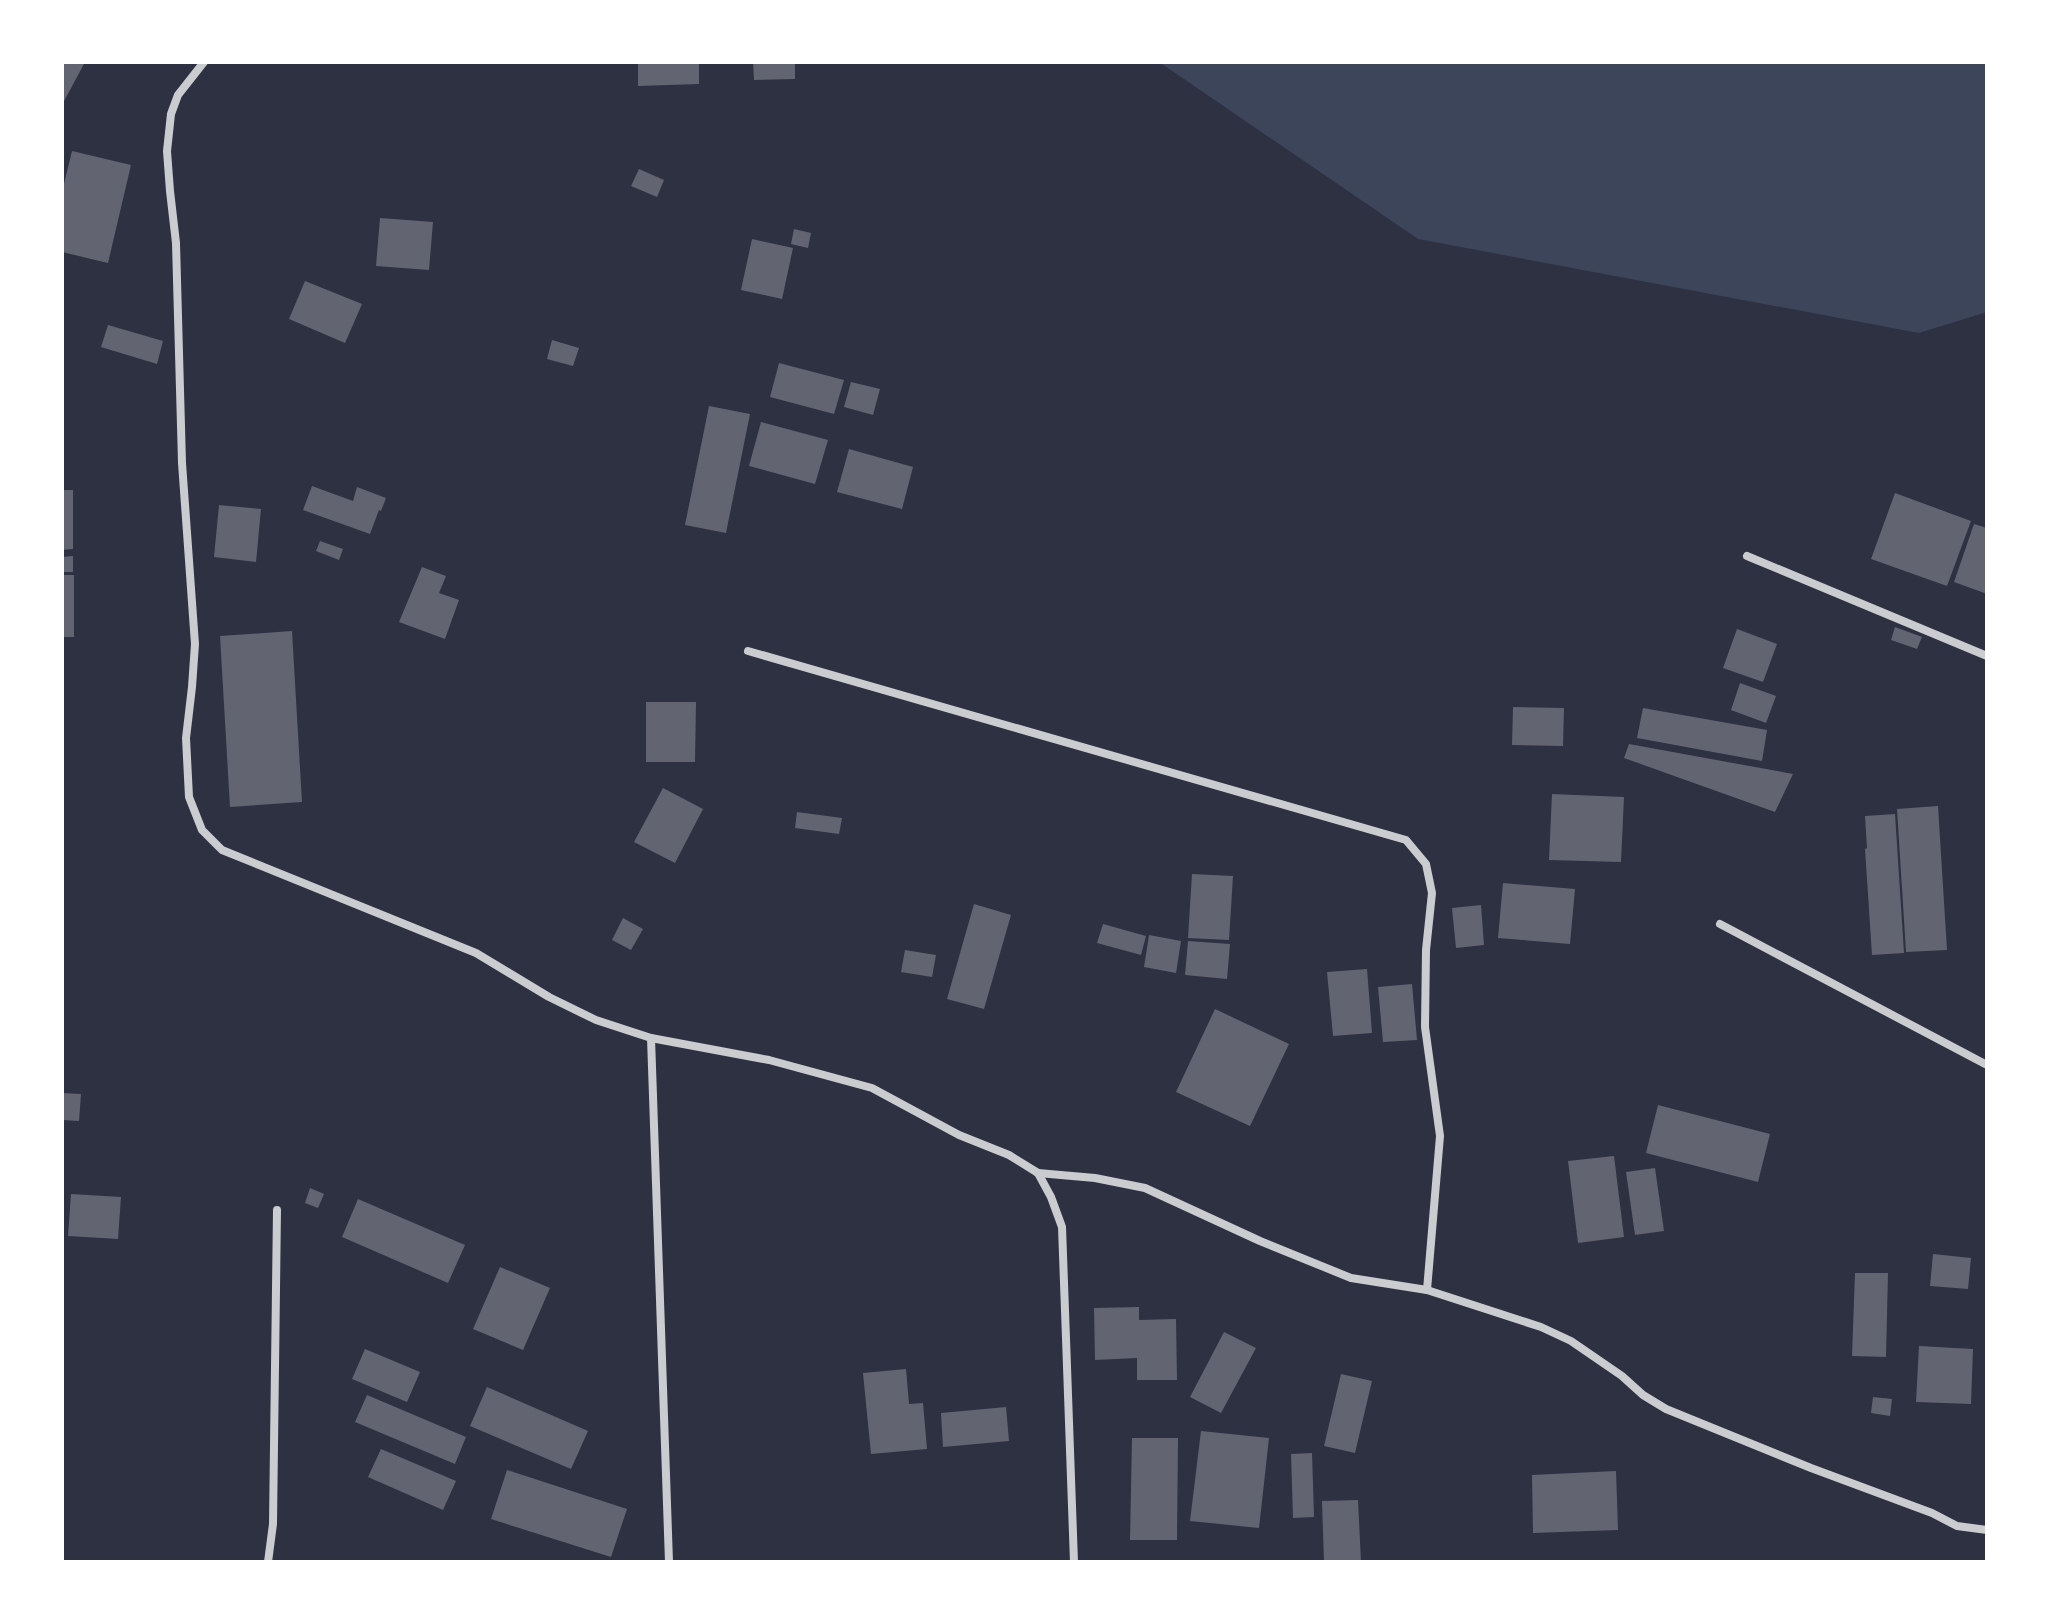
<svg xmlns="http://www.w3.org/2000/svg" width="2049" height="1624" font-family="'Zilla Slab',serif">
  <style>
    .green { fill: #3c4559 }
    .building { fill: #626471 }
    .lines { fill: none; stroke-linecap: round; stroke-linejoin: round }
    .minor { stroke: #caccd0; stroke-width: 8 }
  </style>
  <rect width="100%" height="100%" fill="#2d3142"/>
  <!-- green -->
  <path class="green" d="M1159,62H1987V312L1919,333L1418,239Z"/>
  <!-- building -->
  <g class="building">
    <path d="M62,62H85L62,105Z"/>
    <path d="M638,62H699V84L638,86Z"/>
    <path d="M753,62H795V79L754,80Z"/>
    <path d="M72,151L131,165L108,263L62,252V192Z"/>
    <path d="M639,169L664,180L657,197L631,186Z"/>
    <path d="M380,218L433,222L429,270L376,266Z"/>
    <path d="M794,229L811,233L808,248L791,244Z"/>
    <path d="M752,239L793,248L782,299L741,290Z"/>
    <path d="M305,281L362,304L345,343L289,319Z"/>
    <path d="M108,325L163,341L157,364L101,347Z"/>
    <path d="M552,340L579,348L573,366L547,359Z"/>
    <path d="M779,363L844,380L834,414L770,397Z"/>
    <path d="M851,382L880,389L873,415L844,407Z"/>
    <path d="M709,406L750,414L726,533L685,525Z"/>
    <path d="M761,422L828,440L815,484L749,466Z"/>
    <path d="M849,449L913,467L902,509L837,492Z"/>
    <path d="M312,486L353,501L357,487L386,498L381,511L379,510L370,534L303,510Z"/>
    <path d="M62,490H73V549L62,550Z"/>
    <path d="M1895,493L1971,521L1947,586L1871,559Z"/>
    <path d="M219,505L261,509L256,562L214,557Z"/>
    <path d="M1974,524L1987,528V594L1954,582Z"/>
    <path d="M320,541L343,549L339,560L316,551Z"/>
    <path d="M73,556V572H62V557Z"/>
    <path d="M422,567L446,576L439,593L459,600L445,639L399,622Z"/>
    <rect x="62" y="575" width="12" height="62"/>
    <path d="M1895,627L1922,637L1917,649L1891,640Z"/>
    <path d="M1737,629L1777,644L1763,682L1723,668Z"/>
    <path d="M292,631L302,802L230,807L220,636Z"/>
    <path d="M1740,683L1776,696L1766,723L1731,710Z"/>
    <path d="M646,702H696L695,762H646Z"/>
    <path d="M1513,707L1564,708L1563,746L1512,745Z"/>
    <path d="M1643,708L1767,730L1762,761L1637,738Z"/>
    <path d="M1629,744L1793,774L1775,812L1624,758Z"/>
    <path d="M663,788L703,809L675,863L634,842Z"/>
    <path d="M1552,794L1624,797L1621,862L1549,860Z"/>
    <path d="M1938,806L1947,950L1906,952L1897,809Z"/>
    <path d="M797,812L842,818L839,834L795,828Z"/>
    <path d="M1895,814L1904,953L1872,955L1865,849L1867,848L1865,816Z"/>
    <path d="M1192,874L1233,876L1229,940L1188,938Z"/>
    <path d="M1503,883L1575,889L1570,944L1498,938Z"/>
    <path d="M974,904L1011,915L984,1009L947,999Z"/>
    <path d="M1481,905L1484,945L1456,948L1452,908Z"/>
    <path d="M623,918L643,929L631,950L612,940Z"/>
    <path d="M1103,924L1146,936L1141,955L1097,943Z"/>
    <path d="M1149,935L1181,941L1176,973L1144,967Z"/>
    <path d="M1188,941L1230,944L1227,979L1185,975Z"/>
    <path d="M905,950L936,955L932,977L901,972Z"/>
    <path d="M1367,969L1372,1033L1333,1036L1327,972Z"/>
    <path d="M1412,984L1417,1040L1383,1042L1378,987Z"/>
    <path d="M1215,1009L1289,1044L1250,1126L1176,1092Z"/>
    <path d="M62,1093L81,1094L79,1121L62,1120Z"/>
    <path d="M1658,1105L1770,1134L1758,1182L1646,1153Z"/>
    <path d="M1614,1156L1624,1237L1578,1243L1568,1161Z"/>
    <path d="M1655,1168L1664,1231L1635,1235L1626,1172Z"/>
    <path d="M310,1188L324,1194L318,1208L305,1203Z"/>
    <path d="M71,1194L121,1197L118,1239L68,1236Z"/>
    <path d="M358,1199L465,1245L448,1283L342,1237Z"/>
    <path d="M1933,1254L1971,1258L1968,1289L1930,1286Z"/>
    <path d="M500,1267L550,1288L523,1350L473,1329Z"/>
    <path d="M1855,1273H1888L1886,1357L1852,1356Z"/>
    <path d="M1139,1307V1320L1176,1319L1177,1380H1137V1358L1095,1360L1094,1308Z"/>
    <path d="M1224,1332L1256,1348L1221,1413L1190,1397Z"/>
    <path d="M1919,1346L1973,1349L1971,1404L1916,1402Z"/>
    <path d="M365,1349L420,1372L407,1402L352,1379Z"/>
    <path d="M906,1369L909,1404L923,1403L927,1449L871,1454L863,1373Z"/>
    <path d="M1341,1374L1372,1381L1355,1453L1324,1446Z"/>
    <path d="M487,1387L588,1431L571,1469L470,1426Z"/>
    <path d="M367,1395L466,1437L455,1464L355,1422Z"/>
    <path d="M1873,1397L1892,1399L1890,1416L1871,1413Z"/>
    <path d="M1006,1407L1009,1441L943,1447L941,1413Z"/>
    <path d="M1201,1431L1269,1438L1259,1528L1190,1521Z"/>
    <path d="M1132,1438H1178L1177,1540H1130Z"/>
    <path d="M381,1449L456,1481L443,1510L368,1477Z"/>
    <path d="M1312,1453L1314,1517L1293,1518L1291,1454Z"/>
    <path d="M507,1470L627,1509L611,1557L491,1519Z"/>
    <path d="M1616,1471L1618,1530L1533,1533L1532,1475Z"/>
    <path d="M1358,1500L1361,1562H1324L1322,1501Z"/>
  </g>
  <g class="lines">
    <!-- minor -->
    <g class="minor">
      <path d="M204,62L178,95L171,114L167,151L170,191L176,243L182,463L195,644L192,687L186,738L189,797L202,830L222,850L476,953L549,997L596,1020L651,1038L769,1060L872,1088L959,1135L1009,1155L1038,1173L1051,1197L1062,1227L1074,1562"/>
      <path d="M1747,556L1987,656"/>
      <path d="M748,651L1406,840L1426,864L1432,893L1426,950L1425,1027L1440,1136L1427,1290"/>
      <path d="M1720,924L1987,1065"/>
      <path d="M651,1038L669,1562"/>
      <path d="M1038,1173L1095,1178L1145,1188L1260,1241L1351,1278L1427,1290L1541,1327L1571,1341L1622,1376L1643,1395L1666,1409L1811,1468L1932,1513L1957,1526L1987,1530"/>
      <path d="M268,1562L273,1524L277,1210"/>
    </g>
  </g>
  <!-- border -->
  <rect width="2049" height="1624" fill="none" stroke="#ffffff" stroke-width="128"/>
</svg>
